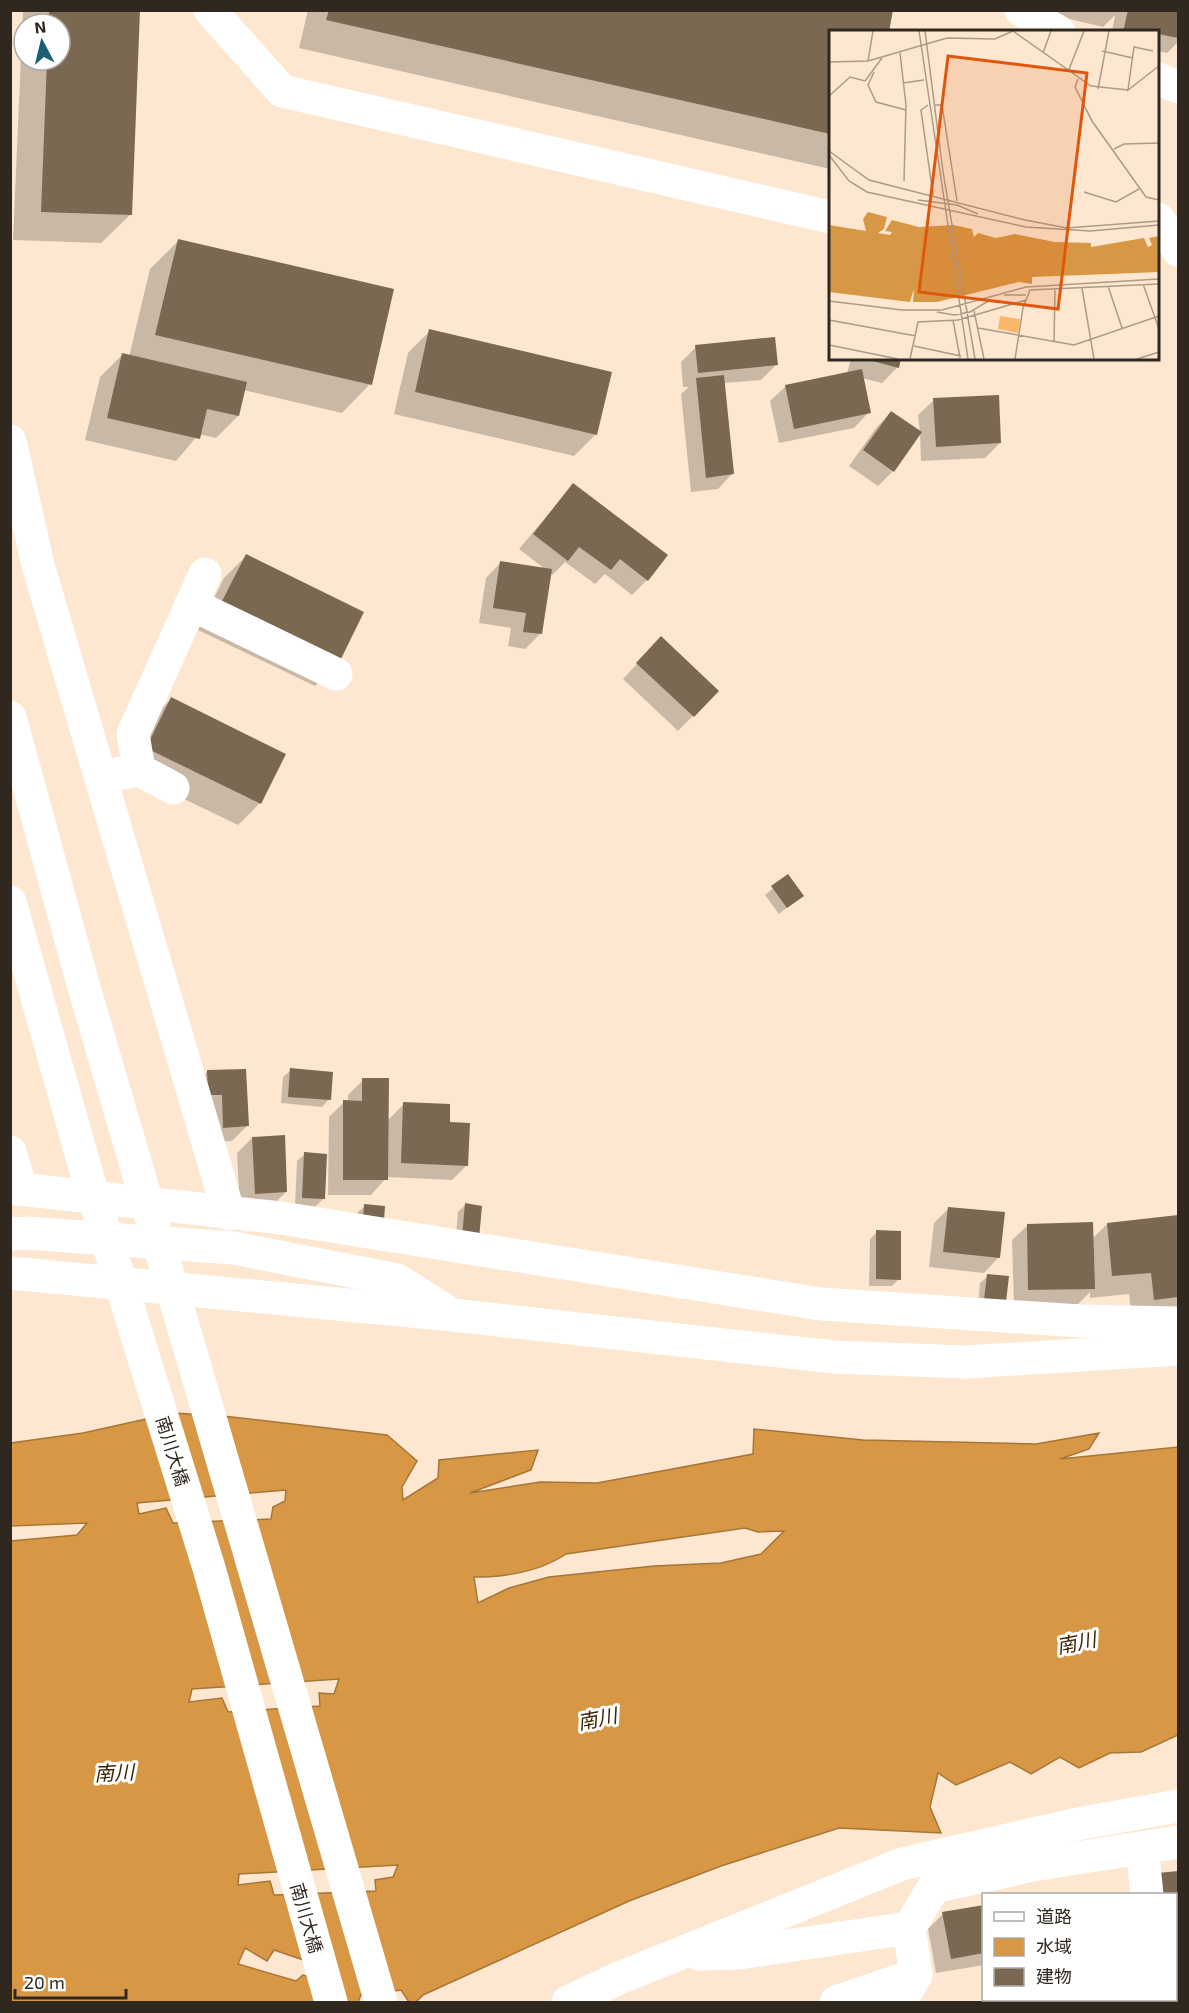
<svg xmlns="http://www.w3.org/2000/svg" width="1189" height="2013" font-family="'Exo 2','Noto Sans JP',sans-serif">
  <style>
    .water { fill: #d89744; stroke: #a67639; stroke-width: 1.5; fill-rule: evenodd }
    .shadow { fill: #0003; fill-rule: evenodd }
    .building { fill: #7a6853 }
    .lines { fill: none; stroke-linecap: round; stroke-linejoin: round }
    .minor { stroke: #fff; stroke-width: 33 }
    .labels { text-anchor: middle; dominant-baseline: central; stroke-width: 6; stroke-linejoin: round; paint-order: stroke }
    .street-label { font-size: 18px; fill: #30281f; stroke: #fff }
    .water-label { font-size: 20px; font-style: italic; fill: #3f2501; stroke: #fff }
    .inset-road { fill: none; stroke: #ab9b89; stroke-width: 1.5 }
    .view { fill: #df570d; fill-opacity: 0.15; stroke: #df570d; stroke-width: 3 }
    .inset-edge { fill: none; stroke: #30281f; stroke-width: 3 }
  </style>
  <rect width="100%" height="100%" fill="#fde7d0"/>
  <!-- water -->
  <path class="water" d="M173,1413L223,1416L387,1435L417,1461L402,1487L403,1500L438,1478L439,1460L538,1450L531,1470L470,1493L540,1482L597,1483L753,1454L754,1429L863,1440L1036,1444L1099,1433L1089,1449L1060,1459L1178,1447V1735L1141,1752L1110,1753L1079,1768L1060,1757L1031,1774L1010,1762L956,1785L938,1773L930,1807L941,1833L839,1828L721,1866L629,1901L423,1995L416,2002H409L401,1990L361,1995L358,2002H11V1541L77,1535L87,1523L11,1526V1443L83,1433ZM286,1490L285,1501L273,1507L271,1519L173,1523L166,1508L139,1514L137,1503ZM745,1528L758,1532L784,1531L761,1554L721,1563L654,1566L549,1577L509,1588L478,1603L474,1577C506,1577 539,1572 566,1554ZM339,1679L334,1694L319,1693L320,1706L228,1712L222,1698L189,1702L192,1689ZM398,1865L393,1877L375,1880L376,1891L274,1895L270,1881L238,1885L239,1874ZM245,1948L267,1961L274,1950L330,1969L319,1980L303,1975L296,1981L238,1964Z"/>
  <!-- shadow -->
  <g class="shadow">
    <path d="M23,10H139L130,215L101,243L13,240ZM24,24H60V60H24Z"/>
    <path d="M308,10L892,11L830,32V169L299,48Z"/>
    <path d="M1032,10H1178V42L1167,53L1158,51V32H1112L1115,15L1103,27Z"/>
    <path d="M178,241L370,384L342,413L243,390L238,416L216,438L199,434L176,461L85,440L100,377L122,355L129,357L150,269Z"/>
    <path d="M430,331L596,434L574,456L394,414L408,353Z"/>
    <path d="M696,347L777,364L761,380L724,383L733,473L718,489L691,492L681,394L689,387H683L681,362Z"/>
    <path d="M851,358H899L897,368L882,383L862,378L869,412L854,428L779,443L770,401L786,386L847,374Z"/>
    <path d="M934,400L1000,443L985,458L921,461L920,433L893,471L878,486L849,466L876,428L891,412L920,433L918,415Z"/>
    <path d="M573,485L647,580L632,595L605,574L595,584L565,562L552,575L550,573L540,634L525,649L508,646L511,628L479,623L486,578L501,562L545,569L519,549Z"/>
    <path d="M246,556L337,664L315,686L198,630L224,578Z"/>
    <path d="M646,654L693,716L678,731L623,679Z"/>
    <path d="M171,699L260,803L238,825L124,770L149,721Z"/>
    <path d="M787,876L802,896L779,914L765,895Z"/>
    <path d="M291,1070L329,1099L322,1107L281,1103L283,1077Z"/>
    <path d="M208,1071L247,1126L232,1141L208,1142L193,1086Z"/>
    <path d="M363,1080L387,1121L404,1104L448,1123L467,1165L452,1180L387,1177L371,1195H328L329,1117L344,1102H348V1095Z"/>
    <path d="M252,1138L286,1192L271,1207L240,1208L237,1153Z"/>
    <path d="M305,1154L323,1199L316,1206L295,1205L297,1161Z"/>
    <path d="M465,1205L480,1207L455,1244L458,1212Z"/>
    <path d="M365,1206L375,1228L356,1226L357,1213Z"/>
    <path d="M949,1208L999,1257L984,1273L929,1267L934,1223Z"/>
    <path d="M1178,1217V1317L1132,1321L1129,1294L1090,1298V1292L1078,1304L1014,1305L1012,1240L1028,1225L1092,1239L1107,1224Z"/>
    <path d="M877,1232L899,1279L892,1286H869L870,1239Z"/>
    <path d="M988,1276L1007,1277L978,1307L980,1283Z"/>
    <path d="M1178,1873V1916L1176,1917V1894H1145L1159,1875Z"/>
    <path d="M984,1907V1965L936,1973L928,1929L943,1914Z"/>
    <path d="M1178,1927V1956L1176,1957V1928Z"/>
    <rect x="986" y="2000" width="58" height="2"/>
  </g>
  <!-- building -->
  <g class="building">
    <path d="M49,10H140L132,215L41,212L47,60H60V24H49Z"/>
    <path d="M329,10H893L889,32H830V134L326,20Z"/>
    <path d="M1128,10H1178V38L1158,34V32H1123Z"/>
    <path d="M178,239L394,289L372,385L155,335Z"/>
    <path d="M429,329L612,372L597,435L415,392Z"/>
    <path d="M775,337L778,365L698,373L695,345Z"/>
    <path d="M122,353L247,382L239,416L207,409L200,439L107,418Z"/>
    <path d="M861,358H901L899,368Z"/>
    <path d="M862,369L871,413L794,429L785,385Z"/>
    <path d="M724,375L734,474L706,478L696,378Z"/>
    <path d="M999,395L1001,443L936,447L933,398Z"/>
    <path d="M891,411L922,432L894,472L863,450Z"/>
    <path d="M573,483L668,555L648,581L620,559L611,570L579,547L568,561L533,534Z"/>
    <path d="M246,554L364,612L338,665L219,607Z"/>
    <path d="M500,561L552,569L542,634L523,632L526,613L493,608Z"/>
    <path d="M661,636L719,691L694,717L636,663Z"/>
    <path d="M171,697L286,754L261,804L146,748Z"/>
    <path d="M788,874L804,896L787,908L771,886Z"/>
    <path d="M290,1068L333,1072L331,1100L288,1097Z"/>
    <path d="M246,1069L249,1126L223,1128L222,1095H208L207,1070Z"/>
    <path d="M362,1078H389L388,1180H343V1100L362,1101Z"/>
    <path d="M403,1102L450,1104V1122L470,1123L468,1166L401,1163Z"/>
    <path d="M285,1135L287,1192L255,1194L252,1137Z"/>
    <path d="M304,1152L327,1154L325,1199L302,1198Z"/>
    <path d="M465,1203L482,1206L479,1239L462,1237Z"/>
    <path d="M364,1204L385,1206L384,1221L363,1219Z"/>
    <path d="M948,1207L1005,1212L1000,1258L943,1252Z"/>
    <path d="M1178,1215V1297L1154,1300L1151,1273L1112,1276L1107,1223Z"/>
    <path d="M1093,1222L1095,1289L1028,1290L1027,1224Z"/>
    <path d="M876,1230L901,1231V1280L876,1279Z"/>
    <path d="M987,1274L1009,1276L1006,1302L984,1300Z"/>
    <path d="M1178,1871V1904H1176V1894H1161L1158,1873Z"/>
    <path d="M984,1905V1953L951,1959L942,1912Z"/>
    <rect x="1176" y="1926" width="2" height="25"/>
    <path d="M1002,2000H1045L1046,2002H1003Z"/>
  </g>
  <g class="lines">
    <!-- minor -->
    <g class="minor">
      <path d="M210,10L282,91L830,217"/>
      <path d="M1021,10L1059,32"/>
      <path d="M1158,79L1178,87"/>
      <path d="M1158,219L1178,250"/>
      <path d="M10,441L38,565L229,1214"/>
      <path d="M191,604L336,674"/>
      <path d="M10,717L83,984L381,2002"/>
      <path d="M139,770L133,734L205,574"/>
      <path d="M117,774L139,770L173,788"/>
      <path d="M10,902L88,1178L209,1568L331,2002"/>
      <path d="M10,1152L21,1189"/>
      <path d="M10,1188L281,1218L821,1304L1080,1321L1178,1323"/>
      <path d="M10,1234L27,1233L233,1248L397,1280L446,1311"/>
      <path d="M10,1273L453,1315L834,1357L966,1362L1178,1349"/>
      <path d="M1142,1848L1147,1894"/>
      <path d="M699,1954L739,1953L909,1928"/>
      <path d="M1159,2000V2002"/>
      <path d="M568,2002L619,1978L902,1864L1082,1823L1178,1806"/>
      <path d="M836,2002L916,1975"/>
      <path d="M900,2002L916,1975L909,1928L934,1887L1033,1865L1178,1842"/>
    </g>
  </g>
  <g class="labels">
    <!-- street labels -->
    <g class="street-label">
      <text transform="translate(173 1451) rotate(73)">南川大橋</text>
      <text transform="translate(307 1918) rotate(74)">南川大橋</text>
    </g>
    <!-- water labels -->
    <g class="water-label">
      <text transform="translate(1076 1642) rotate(-11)">南川</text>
      <text transform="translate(597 1718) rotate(-11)">南川</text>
      <text transform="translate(114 1772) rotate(-3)">南川</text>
    </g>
  </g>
  <!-- overview -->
  <g transform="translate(829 30)">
    <rect width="330" height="330" fill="#fde7d0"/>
    <path d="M171,286L191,289L189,303L169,299Z" fill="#f8b76a"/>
    <path d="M39,182L58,187L55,199L49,203L61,205L63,202L56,201L63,190L90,197L124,195L143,199L145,207L149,203L167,208L186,204L226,212L262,213V217L315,208L319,217L323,215L320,208L330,206V242L203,247V254L190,252L108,272H84L85,259L81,272L0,262V195L37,201L34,189Z" fill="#d89744"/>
    <path class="inset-road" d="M90,1L139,329M96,1L114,142L146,329M184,1L262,56L299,60M273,21L304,28M324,21L305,17L299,60L330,36M71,23L77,75L75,151M214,23L222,1M39,31L118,8L166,9L184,1M0,32L39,31L44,1M45,42L39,55L47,72L77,80M239,42L255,1M249,49L246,57L263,91L317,167L330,170M74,53L95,50M269,59L280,1M0,66L21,47L36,51L53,28M99,75L92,80L104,165M105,75H113L128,171M285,119L295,114L330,113M0,121L40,150L196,190L238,198L330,191M0,125L20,151L38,162L197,197L261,201L330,195M255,162L287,172L310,159M89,170L128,175L149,184M314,254L330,299M279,256L293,298M253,258L265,329M175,265H197M0,271L73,280H113L197,257L330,249M145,281L155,329M108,282L125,285L141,282L161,270M0,290L87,306M124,290L131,328M149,298L245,315L330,286M225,312L226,259M0,315L69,329M85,316L132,326M81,329L89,292L129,290L197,270M186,329L194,278L201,260L330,254M308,329L330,322"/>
    <path class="view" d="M119,26L258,43L229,279L90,262Z"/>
    <rect width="330" height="330" class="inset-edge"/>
  </g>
  <!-- border -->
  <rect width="1189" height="2013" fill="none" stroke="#30281f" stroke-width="24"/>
  <!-- legend -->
  <rect x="982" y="1893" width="195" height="108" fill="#ffffff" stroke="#aca9a5" stroke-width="1.5"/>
  <rect x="994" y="1912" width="30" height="9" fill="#ffffff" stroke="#aca9a5" stroke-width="1.5"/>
  <text x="1036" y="1923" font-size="18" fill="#30281f">道路</text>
  <rect x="994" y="1938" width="30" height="18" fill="#d89744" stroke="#aca9a5" stroke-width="1.5"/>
  <text x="1036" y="1953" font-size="18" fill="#30281f">水域</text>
  <rect x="994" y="1968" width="30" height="18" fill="#7a6853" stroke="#aca9a5" stroke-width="1.5"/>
  <text x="1036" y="1983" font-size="18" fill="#30281f">建物</text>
  <!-- north arrow -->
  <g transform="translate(42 42) rotate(353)"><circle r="28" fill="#ffffff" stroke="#aca9a5" stroke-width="1.5"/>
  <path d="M0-4.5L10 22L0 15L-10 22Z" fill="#1b5f72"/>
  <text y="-9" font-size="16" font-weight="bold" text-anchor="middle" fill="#30281f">N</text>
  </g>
  <!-- scale -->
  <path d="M15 1989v9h111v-9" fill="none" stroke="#30281f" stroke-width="3"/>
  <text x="24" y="1989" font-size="18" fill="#30281f" stroke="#ffffff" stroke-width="4.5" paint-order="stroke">20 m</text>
</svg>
